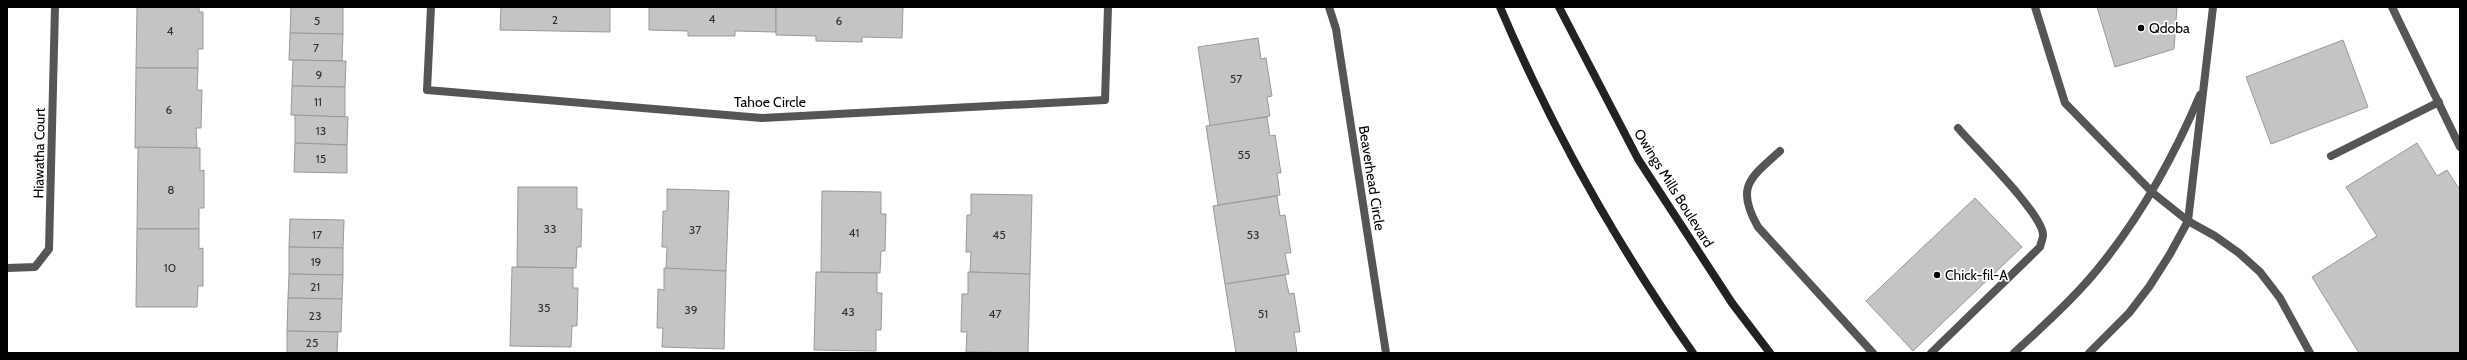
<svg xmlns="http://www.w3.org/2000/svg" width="2467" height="360" font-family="Cabin,sans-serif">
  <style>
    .building { fill: #c4c4c4; stroke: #999 }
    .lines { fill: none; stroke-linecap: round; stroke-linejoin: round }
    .service { stroke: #555; stroke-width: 8 }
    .minor { stroke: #555; stroke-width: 8 }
    .secondary { stroke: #222; stroke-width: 8 }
    .poi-dot { fill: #000; stroke: #fff; stroke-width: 1.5 }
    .labels { text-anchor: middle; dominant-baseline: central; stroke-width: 3.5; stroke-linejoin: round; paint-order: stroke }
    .number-label { font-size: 12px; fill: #313131 }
    .poi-label { font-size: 14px; fill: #000; stroke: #fff; text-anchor: start }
    .street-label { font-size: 14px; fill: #000; stroke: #fff }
  </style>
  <rect width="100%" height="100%" fill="#fff"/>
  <!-- building -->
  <g class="building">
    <path d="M137,7H199V12H203V49H198V68H136Z"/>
    <path d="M291,7H343V34L290,33Z"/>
    <path d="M501,7H610V32L500,30Z"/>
    <path d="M649,7H776V32L735,31V36H688V31L649,30Z"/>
    <path d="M776,7H903L902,38L862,37V42L816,41V36L776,35Z"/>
    <path d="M2097,7H2177L2174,49L2115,67Z"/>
    <path d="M290,33L343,34L342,61L289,60Z"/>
    <path d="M1258,38L1261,59L1266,58L1272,96L1267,97L1270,116L1210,126L1198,47Z"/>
    <path d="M2343,40L2368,107L2271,144L2246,77Z"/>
    <path d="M293,60L346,61L345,87L292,86Z"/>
    <path d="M136,68H198L197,90H202L201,128H196L197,148H135Z"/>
    <path d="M292,86L345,87V117L291,115Z"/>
    <path d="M295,115L348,117L347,145L295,143Z"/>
    <path d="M1267,117L1270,136L1275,135L1281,173H1277L1280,195L1218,205L1206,126Z"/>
    <path d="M295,143L347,145V173L294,172Z"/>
    <path d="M2417,143L2437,176L2447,170L2460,190V353H2359L2312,277L2377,236L2346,187Z"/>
    <path d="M138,147L200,148V171L204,170V208H199V229H137Z"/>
    <path d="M518,187H577V209H582L581,247H577L576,268L517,267Z"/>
    <path d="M667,189L729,191L726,271L666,269L667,247H662L663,211H667Z"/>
    <path d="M822,191L881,192V214H886L885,251H881L880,273L821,272Z"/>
    <path d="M971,194L1032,195L1030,274L970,272L971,252H966L967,215H971Z"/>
    <path d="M1277,196L1280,216L1285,215L1291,253H1285L1289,274L1225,284L1213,206Z"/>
    <path d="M1975,198L2022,247L1913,351L1866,301Z"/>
    <path d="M290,219L344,220L343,248L289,247Z"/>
    <path d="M137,229H199V249L203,248V286H198L197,307H136Z"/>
    <path d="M289,247L343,248V275L289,274Z"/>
    <path d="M512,267L573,268V288H578L577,326H572L571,347L510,346Z"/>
    <path d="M664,268L726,271L724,349L662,347L663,328H657L658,289L664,290Z"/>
    <path d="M816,272L877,273V293H882L881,330H876V351L814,350Z"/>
    <path d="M968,272L1030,274L1028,353L966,352L967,332H961L962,294H968Z"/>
    <path d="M289,274L343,275L342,299L288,298Z"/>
    <path d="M1285,275L1289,294L1294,293L1300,332H1294L1297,353H1236L1225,284Z"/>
    <path d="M288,298L342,299L341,332L287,331Z"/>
    <path d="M287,331L338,332L337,353H287Z"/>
  </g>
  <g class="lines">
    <!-- service -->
    <g class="service">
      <path d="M2035,7L2065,103L2153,193L2188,221L2215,236L2239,253L2260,272L2280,298L2310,353"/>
      <path d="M2392,7L2460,147"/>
      <path d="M1780,151C1750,178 1735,187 1758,227L1873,353"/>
      <path d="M2331,156L2439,102"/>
      <path d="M1931,353L2040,247C2041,243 2043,238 2043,235C2043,214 1974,147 1958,128"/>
      <path d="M2014,353C2045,324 2079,294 2105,260C2145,209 2175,154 2200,95"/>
      <path d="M2089,353L2129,313L2149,287L2170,254L2188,221L2213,7"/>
    </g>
    <!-- minor -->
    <g class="minor">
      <path d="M431,7L427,90L762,118L1105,100L1108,7"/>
      <path d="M1329,7L1336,29L1386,353"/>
      <path d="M7,268L35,267L49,249L55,7"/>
    </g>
    <!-- secondary -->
    <g class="secondary">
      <path d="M1500,7C1552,129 1617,245 1693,353"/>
      <path d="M1559,7L1638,159L1732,303L1770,353"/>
    </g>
  </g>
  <!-- markers -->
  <g class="poi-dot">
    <circle cx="2141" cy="28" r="4"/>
    <circle cx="1937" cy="275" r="4"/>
  </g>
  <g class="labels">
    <!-- number labels -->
    <g class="number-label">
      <text x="712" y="18">4</text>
      <text x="555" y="19">2</text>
      <text x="317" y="20">5</text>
      <text x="839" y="20">6</text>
      <text x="170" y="30">4</text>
      <text x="316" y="47">7</text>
      <text x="319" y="74">9</text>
      <text x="1236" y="78">57</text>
      <text x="318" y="101">11</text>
      <text x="169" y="109">6</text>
      <text x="321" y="130">13</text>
      <text x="1244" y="154">55</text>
      <text x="321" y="158">15</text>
      <text x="171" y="189">8</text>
      <text x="550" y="228">33</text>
      <text x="695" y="229">37</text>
      <text x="854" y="232">41</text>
      <text x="317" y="234">17</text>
      <text x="999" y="234">45</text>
      <text x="1253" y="234">53</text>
      <text x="316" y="261">19</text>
      <text x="170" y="267">10</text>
      <text x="315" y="286">21</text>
      <text x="544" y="307">35</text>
      <text x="691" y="309">39</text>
      <text x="848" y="311">43</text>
      <text x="995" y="313">47</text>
      <text x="1263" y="313">51</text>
      <text x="315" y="315">23</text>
      <text x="312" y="342">25</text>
    </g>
    <!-- poi labels -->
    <g class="poi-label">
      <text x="2149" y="28">Qdoba</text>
      <text x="1945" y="275">Chick-fil-A</text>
    </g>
    <!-- street labels -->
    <g class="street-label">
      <text x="770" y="102">Tahoe Circle</text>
      <text transform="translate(39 153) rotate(-89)">Hiawatha Court</text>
      <text transform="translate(1372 178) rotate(81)">Beaverhead Circle</text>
      <text transform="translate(1674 188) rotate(58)">Owings Mills Boulevard</text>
    </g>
  </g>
  <!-- border -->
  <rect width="2467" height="360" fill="none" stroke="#000000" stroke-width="16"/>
</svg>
